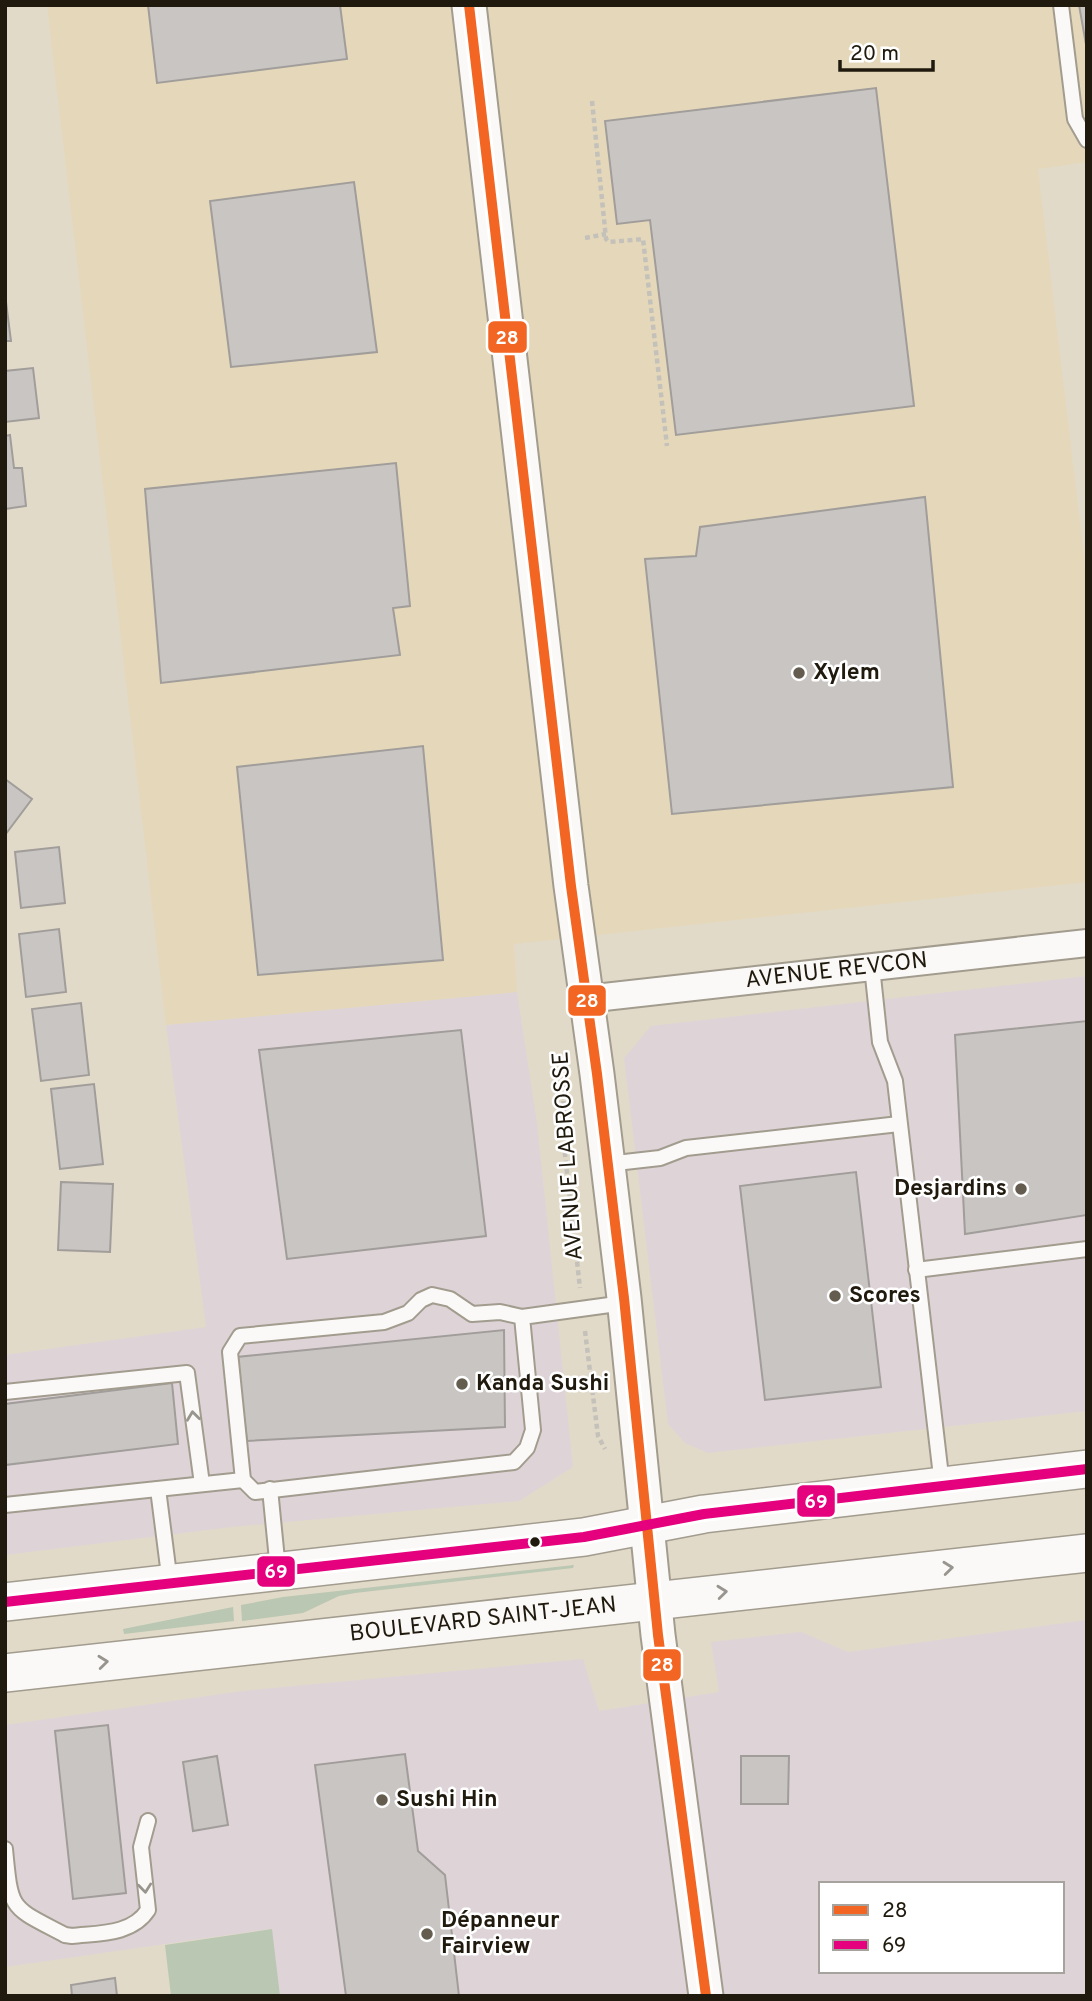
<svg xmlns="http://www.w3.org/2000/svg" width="1092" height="2001" font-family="Overpass,sans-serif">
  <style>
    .commercial { fill: #ded4d8; fill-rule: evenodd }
    .built { fill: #e5d8ba }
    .green { fill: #b9c7b3 }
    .building { fill: #c8c5c2; stroke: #a19d9a; stroke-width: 2 }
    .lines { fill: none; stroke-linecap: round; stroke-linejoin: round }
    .service-casing { stroke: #a29c8f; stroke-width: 18 }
    .minor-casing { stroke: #a29c8f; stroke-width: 30 }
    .tertiary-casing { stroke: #a29c8f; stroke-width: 37 }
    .secondary-casing { stroke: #a29c8f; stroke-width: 40 }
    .path { stroke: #c4c1bb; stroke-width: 4.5; stroke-dasharray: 5 3.5; stroke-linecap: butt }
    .service { stroke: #fbf9f7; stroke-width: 14 }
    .minor { stroke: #fbf9f7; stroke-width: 26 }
    .tertiary { stroke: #fbf9f7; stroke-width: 33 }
    .secondary { stroke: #fbf9f7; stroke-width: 37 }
    .bus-1-casing { stroke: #fff; stroke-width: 16 }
    .bus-2-casing { stroke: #fff; stroke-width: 16 }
    .bus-1 { stroke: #f26522; stroke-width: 10 }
    .bus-2 { stroke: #e5007d; stroke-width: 10 }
    .oneway { stroke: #98958e }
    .poi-dot { fill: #645d4f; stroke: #fff; stroke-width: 2.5 }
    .bus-dot { fill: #201a0e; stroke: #fff; stroke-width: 2.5 }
    .labels { text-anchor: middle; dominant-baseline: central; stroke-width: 5; stroke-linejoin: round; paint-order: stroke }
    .poi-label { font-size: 23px; font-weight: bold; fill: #201a0e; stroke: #fff; text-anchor: start }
    .street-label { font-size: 23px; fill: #201a0e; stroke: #fff }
    .line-badge { stroke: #fff; stroke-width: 2.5 }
    .badge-label { font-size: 19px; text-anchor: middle; font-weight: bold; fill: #fff }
  </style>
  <rect width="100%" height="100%" fill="#e2dac8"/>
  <!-- commercial -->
  <g class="commercial">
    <path d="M1087,976V1411L708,1453L685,1443L668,1424L624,1058L651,1026Z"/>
    <path d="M517,992L537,1123L573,1467L519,1501L232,1527L5,1555V1355L206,1327L166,1025Z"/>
    <path d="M1087,1620V1996H279L270,1929L5,1967V1725L242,1691L583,1659L599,1711L719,1692L711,1642L801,1632L848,1652ZM821,1884H1062V1971H821Z"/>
  </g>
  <!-- built -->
  <path class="built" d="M47,5H1087V162L1038,169L1087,582V882L514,944L517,992L166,1025Z"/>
  <!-- green -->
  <g class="green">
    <path d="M574,1565L573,1568L355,1593L339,1596L303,1613L242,1621L241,1605L283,1597Z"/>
    <path d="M233,1607L234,1621L124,1634L123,1629Z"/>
    <path d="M272,1929L280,1996H171L165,1945Z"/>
  </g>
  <!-- building -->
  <g class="building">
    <path d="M148,5H340L347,59L157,83Z"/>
    <path d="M1079,5H1087V50Z"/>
    <path d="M876,88L914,406L676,435L650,220L617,224L605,121Z"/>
    <path d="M354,182L377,352L231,367L210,201Z"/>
    <path d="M5,294L11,341H5Z"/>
    <path d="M33,368L39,418L5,422V371Z"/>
    <path d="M10,435L14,468H22L26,506L5,509V436Z"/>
    <path d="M396,463L410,606L393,608L400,655L161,683L145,489Z"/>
    <path d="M925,497L953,787L672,814L645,559L696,556L700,527Z"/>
    <path d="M423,746L443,960L258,975L237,767Z"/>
    <path d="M5,779L32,799L5,835Z"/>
    <path d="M59,847L65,903L21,908L15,852Z"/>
    <path d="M59,929L66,992L26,997L19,934Z"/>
    <path d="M81,1003L89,1075L41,1081L32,1009Z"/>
    <path d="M1087,1021V1215L965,1234L955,1035Z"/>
    <path d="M461,1030L486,1236L287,1259L259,1050Z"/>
    <path d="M94,1084L103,1164L60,1169L51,1089Z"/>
    <path d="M856,1172L881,1387L765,1400L740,1186Z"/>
    <path d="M61,1182L113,1184L110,1252L58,1250Z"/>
    <path d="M504,1330L505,1427L247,1441L237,1357Z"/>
    <path d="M172,1383L178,1444L5,1465V1404Z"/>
    <path d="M108,1725L126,1893L73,1899L55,1731Z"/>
    <path d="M405,1754L418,1851L445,1875L459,1996H346L315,1765Z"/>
    <path d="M217,1756L228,1825L193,1831L183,1762Z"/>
    <path d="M741,1756H789L788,1804H741Z"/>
    <path d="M115,1978L117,1996H72L71,1985Z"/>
  </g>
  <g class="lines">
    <defs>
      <g id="service">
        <path d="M1061,5L1075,119L1087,140"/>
        <path d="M872,967L880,1042L895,1081L942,1485"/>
        <path d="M607,1164L660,1158L686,1148L899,1124"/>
        <path d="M916,1270L1087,1249"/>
        <path d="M522,1317L533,1430L527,1448L514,1462L255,1492L243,1480L230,1352L240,1336L384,1322L408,1313L421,1300L432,1295L450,1299L472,1314L500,1312L522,1317L624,1303"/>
        <path d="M5,1392L187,1373L202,1484"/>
        <path d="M158,1489L170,1583"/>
        <path d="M270,1489L278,1570"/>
        <path d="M5,1505L243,1480"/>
        <path d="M5,1849C11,1912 10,1906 65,1935L72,1936C98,1933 132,1935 148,1910L141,1847L148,1821"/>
      </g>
      <g id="minor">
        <path id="s1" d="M586,999L1087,943"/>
      </g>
      <path id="tertiary" d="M469,5L571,886L597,1074L624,1298L658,1635L706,1996"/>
      <g id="secondary">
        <path d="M5,1602L584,1537L704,1514L1087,1469"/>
        <path id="s2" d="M5,1673L1087,1553"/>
      </g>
    </defs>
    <!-- service casing -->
    <use href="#service" class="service-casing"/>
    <!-- minor casing -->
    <use href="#minor" class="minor-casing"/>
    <!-- tertiary casing -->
    <use href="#tertiary" class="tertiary-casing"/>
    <!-- secondary casing -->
    <use href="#secondary" class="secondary-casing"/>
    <!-- path -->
    <g class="path">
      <path d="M592,101L606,239L609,242L643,239L667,446"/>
      <path d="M585,238L606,234"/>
      <path d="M563,1084L565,1154L580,1288"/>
      <path d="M585,1331L598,1436L605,1449"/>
    </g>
    <!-- service -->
    <use href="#service" class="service"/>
    <!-- minor -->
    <use href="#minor" class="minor"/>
    <!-- tertiary -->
    <use href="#tertiary" class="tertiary"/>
    <!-- secondary -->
    <use href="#secondary" class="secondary"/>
    <defs>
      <path id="bus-1" d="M469,5L571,886L597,1074L624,1298L658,1635L706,1996"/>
      <path id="bus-2" d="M5,1602L584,1537L704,1514L1087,1469"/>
    </defs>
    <!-- bus-1 casing -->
    <use href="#bus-1" class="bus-1-casing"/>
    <!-- bus-2 casing -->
    <use href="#bus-2" class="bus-2-casing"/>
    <!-- bus-1 -->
    <use href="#bus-1" class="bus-1"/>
    <!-- bus-2 -->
    <use href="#bus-2" class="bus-2"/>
  </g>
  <!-- one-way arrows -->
  <defs><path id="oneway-chevron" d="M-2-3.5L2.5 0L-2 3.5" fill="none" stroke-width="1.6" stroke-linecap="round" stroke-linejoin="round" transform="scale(1.75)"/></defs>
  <g class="oneway">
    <use href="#oneway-chevron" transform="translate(193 1416) rotate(-97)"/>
    <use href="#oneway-chevron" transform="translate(948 1568) rotate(-6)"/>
    <use href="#oneway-chevron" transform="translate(722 1592) rotate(-6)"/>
    <use href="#oneway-chevron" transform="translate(103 1662) rotate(-6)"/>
    <use href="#oneway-chevron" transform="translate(145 1888) rotate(84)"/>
  </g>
  <!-- markers -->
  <g class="poi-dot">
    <circle cx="799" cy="673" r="7"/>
    <circle cx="1021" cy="1189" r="7"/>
    <circle cx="835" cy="1296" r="7"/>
    <circle cx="462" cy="1384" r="7"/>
    <circle cx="382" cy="1800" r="7"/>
    <circle cx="427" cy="1934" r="7"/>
  </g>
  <circle class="bus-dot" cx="535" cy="1542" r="6"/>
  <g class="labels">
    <!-- poi labels -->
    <g class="poi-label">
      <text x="813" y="673">Xylem</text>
      <text x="1007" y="1189" text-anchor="end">Desjardins</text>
      <text x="849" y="1296">Scores</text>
      <text x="476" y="1384">Kanda Sushi</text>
      <text x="396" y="1800">Sushi Hin</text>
      <text x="441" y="1921">Dépanneur<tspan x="441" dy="26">Fairview</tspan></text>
    </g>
    <!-- street labels -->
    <g class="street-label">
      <text stroke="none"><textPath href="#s1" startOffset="252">AVENUE REVCON</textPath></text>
      <text transform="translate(569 1156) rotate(-94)">AVENUE LABROSSE</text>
      <text stroke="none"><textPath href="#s2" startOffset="481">BOULEVARD SAINT-JEAN</textPath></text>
    </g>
  </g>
  <g class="line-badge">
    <rect x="487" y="320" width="41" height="34" rx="7" fill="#f26522"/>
    <rect x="567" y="984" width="40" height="33" rx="7" fill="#f26522"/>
    <rect x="796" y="1484" width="40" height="34" rx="7" fill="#e5007d"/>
    <rect x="256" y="1555" width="40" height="33" rx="7" fill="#e5007d"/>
    <rect x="642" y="1648" width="40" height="34" rx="7" fill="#f26522"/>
  </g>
  <g class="badge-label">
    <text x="507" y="344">28</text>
    <text x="587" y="1007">28</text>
    <text x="816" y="1508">69</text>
    <text x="276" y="1578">69</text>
    <text x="662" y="1671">28</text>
  </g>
  <!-- border -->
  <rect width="1092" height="2001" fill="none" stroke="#201a0e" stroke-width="14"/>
  <!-- legend -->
  <rect x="819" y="1882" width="245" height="91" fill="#ffffff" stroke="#a6a39f" stroke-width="2"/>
  <rect x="833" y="1905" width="35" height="10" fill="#f26522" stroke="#a6a39f" stroke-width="2"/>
  <text x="882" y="1917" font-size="21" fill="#201a0e">28</text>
  <rect x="833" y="1940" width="35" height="10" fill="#e5007d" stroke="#a6a39f" stroke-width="2"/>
  <text x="882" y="1952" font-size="21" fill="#201a0e">69</text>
  <!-- scale -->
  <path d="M840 60v10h93v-10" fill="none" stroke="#201a0e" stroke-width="3.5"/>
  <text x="850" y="60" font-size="21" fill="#201a0e" stroke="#ffffff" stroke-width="5" paint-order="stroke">20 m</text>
</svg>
